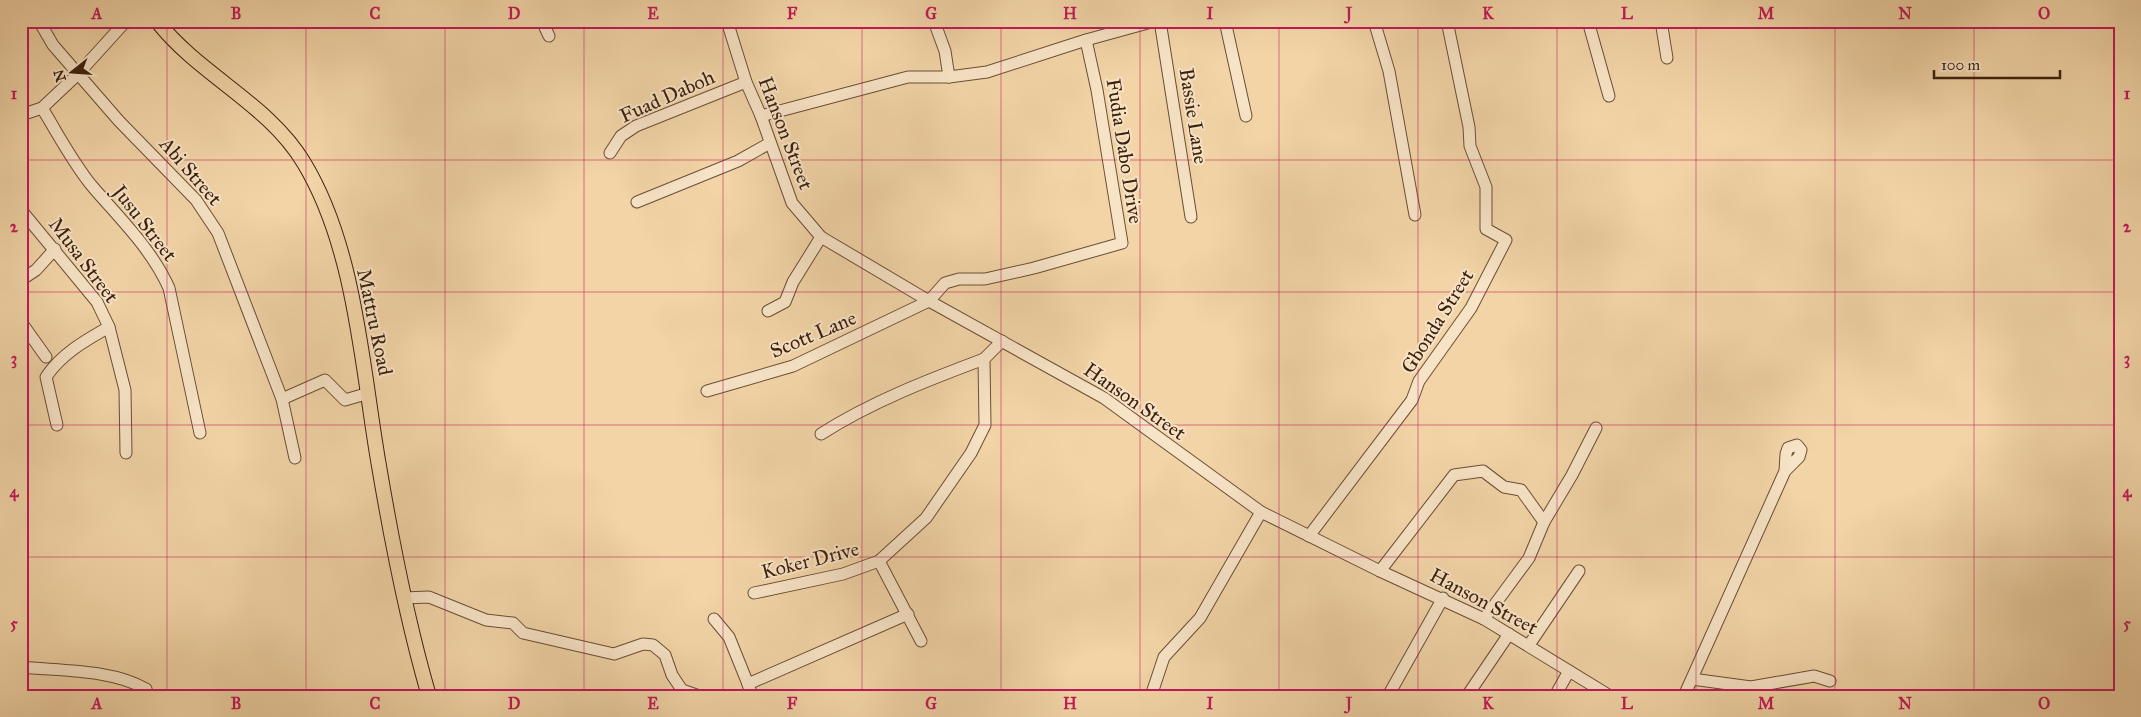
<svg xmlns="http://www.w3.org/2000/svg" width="2141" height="717" font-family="'IM FELL Great Primer',serif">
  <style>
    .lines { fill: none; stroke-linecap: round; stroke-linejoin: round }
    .minor-casing { stroke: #6a4e35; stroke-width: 13 }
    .major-casing { stroke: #3c210f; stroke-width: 16 }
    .minor { stroke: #f7e3c6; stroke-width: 11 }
    .major { stroke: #f2d4a7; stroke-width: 14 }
    .grid { fill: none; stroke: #c2185b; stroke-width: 1; stroke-opacity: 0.55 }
    .labels { text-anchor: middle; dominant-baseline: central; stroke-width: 4; stroke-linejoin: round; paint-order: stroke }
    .street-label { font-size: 20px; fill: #3c210f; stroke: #f7e3c6 }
    .neatline { fill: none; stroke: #c2185b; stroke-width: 2 }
    .grid-label { font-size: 16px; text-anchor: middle; font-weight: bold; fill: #c2185b }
  </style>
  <rect width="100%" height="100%" fill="#f2d4a7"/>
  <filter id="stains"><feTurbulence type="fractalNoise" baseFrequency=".004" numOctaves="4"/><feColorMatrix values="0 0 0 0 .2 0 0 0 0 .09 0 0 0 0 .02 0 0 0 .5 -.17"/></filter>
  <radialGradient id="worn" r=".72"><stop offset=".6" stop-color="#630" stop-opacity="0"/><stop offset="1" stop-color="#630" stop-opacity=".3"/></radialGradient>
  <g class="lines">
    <defs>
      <g id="minor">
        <path d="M39,21L53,45L119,121L196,200L218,233L282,399L295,458"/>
        <path d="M542,21L549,36"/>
        <path d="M727,21L746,82L761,116L792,203L821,237L929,301L1104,398L1261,512L1380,571L1484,619L1610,696"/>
        <path d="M934,21L945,51L949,77"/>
        <path d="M1160,21L1191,217"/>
        <path d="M1225,21L1246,116"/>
        <path d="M1374,21L1389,71L1415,215"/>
        <path d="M1588,21L1609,96"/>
        <path d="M1661,21L1667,58"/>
        <path d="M42,108C58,134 73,163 92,186C120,219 151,248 169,288L200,433"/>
        <path d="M21,115L42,108L78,74L126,21"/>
        <path d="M761,116L908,77H949L987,72L1086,40L1155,21"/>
        <path d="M610,153L621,136L636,126L746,82"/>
        <path d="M637,202L738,161L770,143"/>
        <path d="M21,210L97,302L109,327L125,390L126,453"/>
        <path d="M21,280L36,270L55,249"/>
        <path d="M768,311L785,302L793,282L821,237"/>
        <path d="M21,322L46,357"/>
        <path d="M707,391L793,366L929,301L945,283L959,279H985L1034,268L1122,243L1097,90L1086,40"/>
        <path d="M282,399L325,380L345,400L369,393"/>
        <path d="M57,425L46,377C61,354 86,340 109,327"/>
        <path d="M821,434C871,402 928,380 984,359"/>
        <path d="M1309,536L1412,400L1419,381L1471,308L1506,240L1486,229V187L1470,146L1469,127L1447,21"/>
        <path d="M879,561L921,641"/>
        <path d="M1380,571L1454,475L1483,471L1504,487L1521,490L1544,522"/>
        <path d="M754,593L843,574L879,561L926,518L971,453L985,425L984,359L1002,341"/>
        <path d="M404,598L429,597L486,620L513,623L523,633L614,654L643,644L653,645L665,655L672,675L682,690L699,696"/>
        <path d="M714,619L729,637L748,684"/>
        <path d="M1484,619L1529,558L1544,522L1572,475L1596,428"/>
        <path d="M1529,645L1579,571"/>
        <path d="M21,667C60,671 112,669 146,689L148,696"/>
        <path d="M1692,679L1751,687L1814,676L1830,681"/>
        <path d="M752,696L748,684L908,614"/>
        <path d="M1151,696L1164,657L1200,618L1261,512"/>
        <path d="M1388,696L1443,598"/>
        <path d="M1467,696L1509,634"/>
        <path d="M1555,696L1569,671"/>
        <path d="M1684,696L1785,471L1799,457L1801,450L1797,445L1788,448L1786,454L1785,471"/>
      </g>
      <path id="major" d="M157,21C199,75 269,104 304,163C356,249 362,369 379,466C392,543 407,621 429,696"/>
    </defs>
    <!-- minor casing -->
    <use href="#minor" class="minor-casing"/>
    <!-- major casing -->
    <use href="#major" class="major-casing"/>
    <!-- minor -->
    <use href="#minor" class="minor"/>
    <!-- major -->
    <use href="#major" class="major"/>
  </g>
  <!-- grid -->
  <path class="grid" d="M167,21V696M306,21V696M445,21V696M584,21V696M723,21V696M862,21V696M1001,21V696M1140,21V696M1279,21V696M1418,21V696M1557,21V696M1696,21V696M1835,21V696M1974,21V696M21,160H2120M21,292H2120M21,425H2120M21,557H2120"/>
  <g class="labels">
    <!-- street labels -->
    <g class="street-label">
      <text transform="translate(667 96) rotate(-24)">Fuad Daboh</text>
      <text transform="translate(1194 116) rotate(81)">Bassie Lane</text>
      <text transform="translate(786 133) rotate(69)">Hanson Street</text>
      <text transform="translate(1125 151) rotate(81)">Fudia Dabo Drive</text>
      <text transform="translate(191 171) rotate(49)">Abi Street</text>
      <text transform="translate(145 223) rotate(52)">Jusu Street</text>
      <text transform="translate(84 260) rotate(53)">Musa Street</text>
      <text transform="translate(1437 321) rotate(-58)">Gbonda Street</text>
      <text transform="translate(375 322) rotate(78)">Mattru Road</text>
      <text transform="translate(813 334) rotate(-23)">Scott Lane</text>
      <text transform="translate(1135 401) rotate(35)">Hanson Street</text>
      <text transform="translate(810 560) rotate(-14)">Koker Drive</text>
      <text transform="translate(1484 601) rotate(28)">Hanson Street</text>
    </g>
  </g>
  <!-- margin -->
  <rect width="2141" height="717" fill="none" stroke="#f2d4a7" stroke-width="55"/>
  <!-- north arrow -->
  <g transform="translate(72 72) rotate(253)" stroke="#f7e3c6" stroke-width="4" paint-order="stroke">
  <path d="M0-4L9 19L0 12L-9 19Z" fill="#3c210f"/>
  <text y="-8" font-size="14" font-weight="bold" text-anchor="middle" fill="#3c210f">N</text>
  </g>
  <!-- scale -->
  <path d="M1934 70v8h126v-8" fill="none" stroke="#3c210f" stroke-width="2.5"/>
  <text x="1941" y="70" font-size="15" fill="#3c210f" stroke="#f7e3c6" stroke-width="4" paint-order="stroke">100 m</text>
  <rect x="28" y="28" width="2086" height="662" class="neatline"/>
  <g class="grid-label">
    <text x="97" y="19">A</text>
    <text x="236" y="19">B</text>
    <text x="375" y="19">C</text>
    <text x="514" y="19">D</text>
    <text x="653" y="19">E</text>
    <text x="792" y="19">F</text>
    <text x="931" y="19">G</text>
    <text x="1070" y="19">H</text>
    <text x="1210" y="19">I</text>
    <text x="1349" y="19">J</text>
    <text x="1488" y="19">K</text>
    <text x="1627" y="19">L</text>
    <text x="1766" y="19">M</text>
    <text x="1905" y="19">N</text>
    <text x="2044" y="19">O</text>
    <text x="14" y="99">1</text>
    <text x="2127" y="99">1</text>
    <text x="14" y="232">2</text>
    <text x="2127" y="232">2</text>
    <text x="14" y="364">3</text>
    <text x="2127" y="364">3</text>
    <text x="14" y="497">4</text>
    <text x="2127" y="497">4</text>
    <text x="14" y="629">5</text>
    <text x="2127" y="629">5</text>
    <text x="97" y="709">A</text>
    <text x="236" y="709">B</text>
    <text x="375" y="709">C</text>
    <text x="514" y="709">D</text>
    <text x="653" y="709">E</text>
    <text x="792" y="709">F</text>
    <text x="931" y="709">G</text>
    <text x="1070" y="709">H</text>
    <text x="1210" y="709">I</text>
    <text x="1349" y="709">J</text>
    <text x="1488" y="709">K</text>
    <text x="1627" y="709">L</text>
    <text x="1766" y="709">M</text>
    <text x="1905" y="709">N</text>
    <text x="2044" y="709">O</text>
  </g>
  <rect width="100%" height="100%" filter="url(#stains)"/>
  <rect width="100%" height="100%" fill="url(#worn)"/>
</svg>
